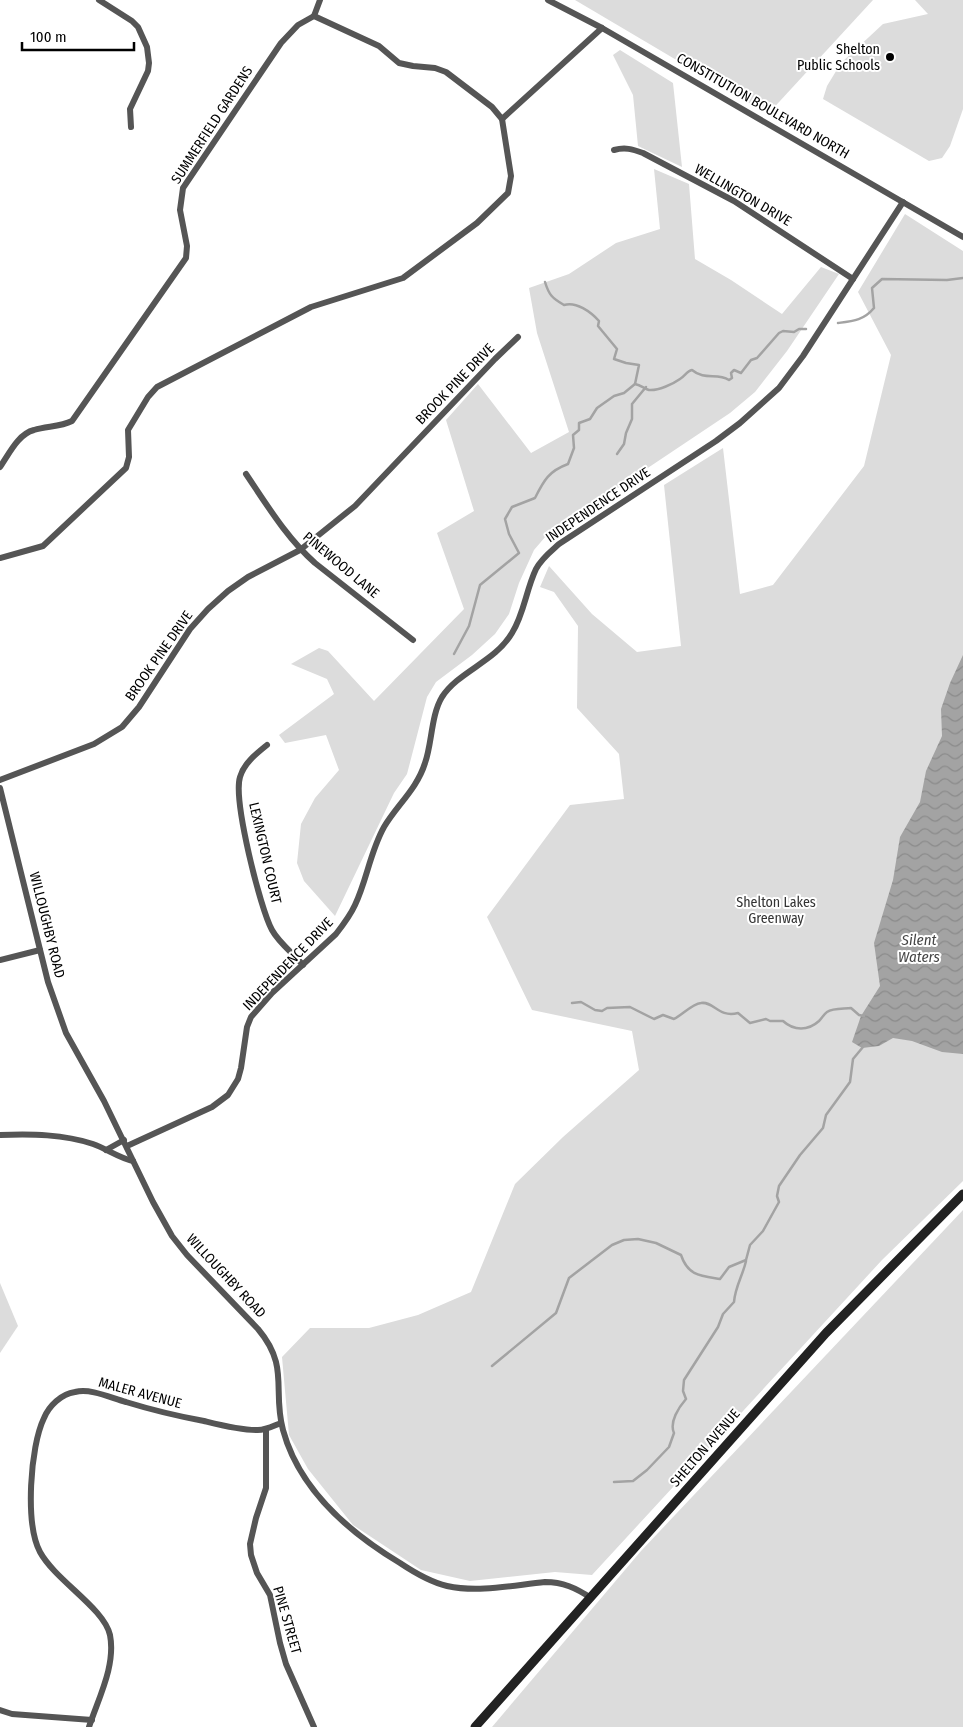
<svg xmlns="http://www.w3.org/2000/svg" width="963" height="1727" font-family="'Fira Sans Condensed',sans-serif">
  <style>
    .park { fill: #dcdcdc }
    .water { fill: url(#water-waves) }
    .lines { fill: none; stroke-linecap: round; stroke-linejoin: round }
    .stream { stroke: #a3a3a3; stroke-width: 2.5 }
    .street { stroke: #555; stroke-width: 6 }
    .secondary { stroke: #222; stroke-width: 9 }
    .poi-dot { fill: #000; stroke: #fff; stroke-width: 2 }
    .labels { text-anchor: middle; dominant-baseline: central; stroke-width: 4; stroke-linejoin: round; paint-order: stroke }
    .poi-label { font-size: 14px; fill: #000; stroke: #fff; text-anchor: end }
    .street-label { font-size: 14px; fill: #000; stroke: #fff }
    .park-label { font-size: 14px; fill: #333; stroke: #fff }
    .water-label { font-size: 15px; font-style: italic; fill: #444; stroke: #fff }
  </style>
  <defs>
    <pattern id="water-waves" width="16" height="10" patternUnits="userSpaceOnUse" patternTransform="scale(1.25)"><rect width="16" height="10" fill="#a3a3a3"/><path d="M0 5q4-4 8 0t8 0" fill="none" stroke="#8b8b8b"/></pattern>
  </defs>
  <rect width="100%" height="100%" fill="#fff"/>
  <!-- park -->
  <g class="park">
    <path d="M575,0H873L768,114Z"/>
    <path d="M915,0H963V109L950,146L942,158L929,161L823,99L827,86L841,63L883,24L928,14Z"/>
    <path d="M620,50L673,83L682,167L638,146L633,95L613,55Z"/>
    <path d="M654,169L689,184L695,259L731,280L782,314L821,267L839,274L787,351L755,392L730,413L546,536L534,550L519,583L509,614L495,634L472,655L436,682L427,697L407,774L394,793L335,916L304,881L297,863L301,824L315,798L339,770L326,735L285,743L279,735L334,694L327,679L291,664L319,648L328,651L374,701L464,609L437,533L474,511L446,420L478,384L531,453L569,432L537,333L529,288L569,274L616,243L660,229Z"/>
    <path d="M905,214L963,251V1181L882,1260L592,1575L555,1572L470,1581L421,1570L353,1525L308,1469L289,1435L282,1357L310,1328H369L418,1315L471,1292L515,1184L563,1137L639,1070L632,1031L532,1010L487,917L570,805L624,799L619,754L577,708L578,626L554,592L540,587L549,566L592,614L637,652L681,646L664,485L723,448L740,594L773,585L864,466L891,355L858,292Z"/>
    <path d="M963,1210V1727H492L641,1551Z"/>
    <path d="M0,1283L18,1326L0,1353Z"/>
  </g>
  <!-- water -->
  <path class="water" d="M963,655V1054L942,1052L912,1041L893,1038L879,1046L862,1048L852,1042L861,1016L880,986L874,943L893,880L900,837L920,802L926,771L942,736L941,709L950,683Z"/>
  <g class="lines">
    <!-- stream -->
    <g class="stream">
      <path d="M545,282C549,295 552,298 564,305C576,301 591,312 599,321L598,326L617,349L614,359L626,363L639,365L635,384"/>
      <path d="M838,323C854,321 864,320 874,308L872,288L882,279L947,280L963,278"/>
      <path d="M617,454L624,444L626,433L632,419V404L646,387"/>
      <path d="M454,654L469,626L480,585L519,553L509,534L505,519L512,507L535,498C544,480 549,471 568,464L574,448L573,435L579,430V423L590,419L597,408L614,396L624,393L635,384C641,385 645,389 649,390C658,391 673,384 680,379C685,376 687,371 692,370C705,381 717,372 729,380L732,378L731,373L734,370L741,373L751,360L757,358L779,333L783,331L794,332L799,329H806"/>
      <path d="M572,1003L581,1002L595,1010L602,1011L607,1008L630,1007L654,1019L663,1015L674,1019C682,1015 692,1004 701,1003C714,1001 718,1018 738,1013L750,1023L766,1019L770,1021H783C794,1031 808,1031 819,1021C822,1018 824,1014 827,1012C833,1008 844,1009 851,1008L859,1015L864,1016"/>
      <path d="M492,1366L556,1313L569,1278L612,1245L624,1240L638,1239L656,1243L681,1255C688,1276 701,1276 720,1279L729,1267L746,1260L750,1245L763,1231L779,1202L777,1196L779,1186L800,1155L823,1128L826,1115L850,1082L853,1059L863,1047"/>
      <path d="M614,1482L633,1481L647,1470L669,1447L674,1433C669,1422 679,1407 686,1399L683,1391L684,1380L718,1327L723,1314L734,1302C735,1287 743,1275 746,1261"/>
    </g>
    <!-- street -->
    <g class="street">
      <path d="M99,0L132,21L138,27L147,47L149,63L148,71L130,109L131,127"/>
      <path d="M548,0L602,28L963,237"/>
      <path d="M314,16L320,0"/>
      <path d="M502,119L602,28"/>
      <path d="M614,150C625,147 632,149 643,153L734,201L853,279"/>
      <path d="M0,467C9,454 18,434 34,430C47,426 60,427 72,421L186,258L187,246L180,210L183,188L281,43L298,25L314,16"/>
      <path d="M246,474C267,505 286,537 315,563L413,640"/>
      <path d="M0,558L43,546L126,468L129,457L128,430L148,397L157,387L311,307L403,278L477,223L508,193L511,176L502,119L492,107L446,72L435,68L413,66L399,63L379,46L314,16"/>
      <path d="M267,745C256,754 244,763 240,777C233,800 260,908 272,930C279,943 294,954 303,965"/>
      <path d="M0,780L94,744L122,727L139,707L190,629L208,609L228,591L248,577L300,550L355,506L495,359L518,337"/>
      <path d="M0,788L48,982L66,1033L104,1101L153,1202L172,1236L187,1255L258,1329C290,1367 272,1390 283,1430C299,1489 350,1533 400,1563C415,1573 430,1582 447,1586C479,1593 514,1585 545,1582C563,1582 576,1588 591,1598"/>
      <path d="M0,960L40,950"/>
      <path d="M0,1135C32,1134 63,1134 93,1144C107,1149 119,1158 133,1161"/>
      <path d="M127,1146L212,1107L228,1095L238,1079L241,1068L247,1027L251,1017L272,993L336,934C343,925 350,916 355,905C367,880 370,852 384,827C397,805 417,789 425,763C432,744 431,715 442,697C459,671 495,662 512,633C524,614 526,590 536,569C541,559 550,552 559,544L716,441L740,423L779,388L803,356L903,202"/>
      <path d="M106,1150L124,1140"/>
      <path d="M266,1429V1488L256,1518L250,1544L251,1555L257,1573L270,1595L280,1643L286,1664L314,1727"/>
      <path d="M0,1710L12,1714L92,1720"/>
      <path d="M89,1727C98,1699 116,1666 110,1635C104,1608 56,1581 40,1552C25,1524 30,1447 44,1418C49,1406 61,1394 75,1392C91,1388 111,1398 126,1402C152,1410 177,1416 204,1421C220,1425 239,1430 256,1430C265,1431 273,1426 281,1423"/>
    </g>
    <!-- secondary -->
    <path class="secondary" d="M475,1727L826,1333L963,1194"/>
  </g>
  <!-- markers -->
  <circle class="poi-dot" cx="890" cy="57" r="5"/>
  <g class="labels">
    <!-- poi labels -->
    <g class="poi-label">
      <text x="880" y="49">Shelton<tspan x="880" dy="16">Public Schools</tspan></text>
    </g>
    <!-- street labels -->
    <g class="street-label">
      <text transform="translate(763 106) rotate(30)">CONSTITUTION BOULEVARD NORTH</text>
      <text transform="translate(212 125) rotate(-57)">SUMMERFIELD GARDENS</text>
      <text transform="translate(743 195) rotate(30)">WELLINGTON DRIVE</text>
      <text transform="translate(455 384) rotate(-46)">BROOK PINE DRIVE</text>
      <text transform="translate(598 505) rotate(-34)">INDEPENDENCE DRIVE</text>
      <text transform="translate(341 565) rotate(40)">PINEWOOD LANE</text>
      <text transform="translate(159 656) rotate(-55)">BROOK PINE DRIVE</text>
      <text transform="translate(265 853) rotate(77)">LEXINGTON COURT</text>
      <text transform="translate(47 925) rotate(76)">WILLOUGHBY ROAD</text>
      <text transform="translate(288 964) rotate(-46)">INDEPENDENCE DRIVE</text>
      <text transform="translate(226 1276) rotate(47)">WILLOUGHBY ROAD</text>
      <text transform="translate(140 1393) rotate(15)">MALER AVENUE</text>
      <text transform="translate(705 1448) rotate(-49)">SHELTON AVENUE</text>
      <text transform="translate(287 1620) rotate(74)">PINE STREET</text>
    </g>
    <!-- park labels -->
    <g class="park-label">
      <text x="776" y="902">Shelton Lakes<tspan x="776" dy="16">Greenway</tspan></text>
    </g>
    <!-- water labels -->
    <g class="water-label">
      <text x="919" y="940">Silent<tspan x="919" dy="17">Waters</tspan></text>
    </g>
  </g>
  <!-- scale -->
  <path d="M22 42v8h112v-8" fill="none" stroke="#000000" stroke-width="2.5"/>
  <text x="30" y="42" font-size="15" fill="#000000" stroke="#ffffff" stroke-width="4" paint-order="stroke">100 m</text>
</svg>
